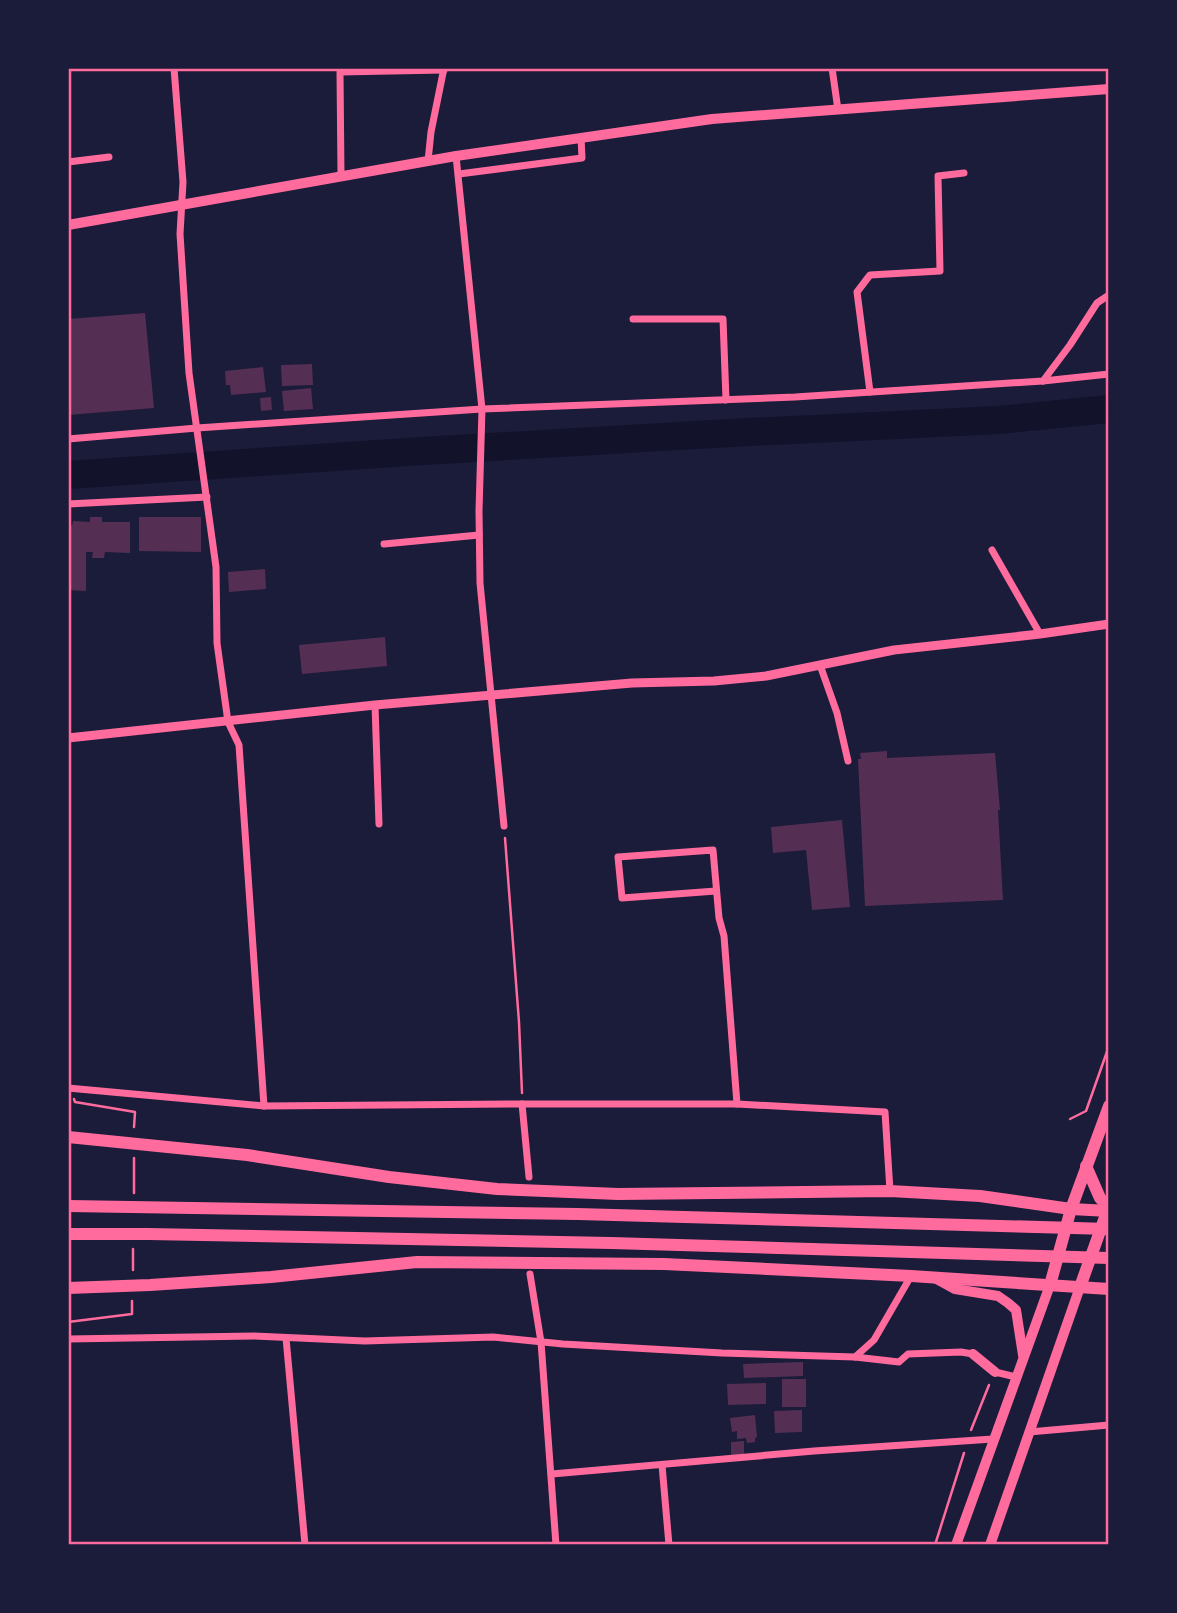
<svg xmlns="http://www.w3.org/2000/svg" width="1177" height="1613" font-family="'Source Sans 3',sans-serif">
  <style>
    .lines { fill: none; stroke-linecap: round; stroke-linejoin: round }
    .river { stroke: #12122b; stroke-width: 28 }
    .building { fill: #542f53 }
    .path { stroke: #ff6b9d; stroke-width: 2.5 }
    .minor { stroke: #ff6b9d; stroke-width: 7 }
    .tertiary { stroke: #ff6b9d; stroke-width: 9 }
    .secondary { stroke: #ff6b9d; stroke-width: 10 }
    .primary { stroke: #ff6b9d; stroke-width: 10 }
    .trunk { stroke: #ff6b9d; stroke-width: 12 }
    .motorway { stroke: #ff6b9d; stroke-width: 12 }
    .neatline { fill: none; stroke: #ff6b9d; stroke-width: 2.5 }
  </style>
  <rect width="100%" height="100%" fill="#1b1b3a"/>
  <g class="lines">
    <!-- river -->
    <path class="river" d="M68,475L422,451L730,433L999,420L1109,409"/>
  </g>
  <!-- building -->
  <g class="building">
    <path d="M145,313L154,408L68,415V319Z"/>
    <path d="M312,364L313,385L282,386L281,365Z"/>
    <path d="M263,367L266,392L231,395L230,385H226L225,371Z"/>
    <path d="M311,388L313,409L284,411L282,391Z"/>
    <path d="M271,397L272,410L261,411L260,398Z"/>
    <path d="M90,517H102V522H130V553L105,552L104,558H92L93,552H86V591L68,590V526H72L73,521L90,522Z"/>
    <path d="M139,517H201V552L139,551Z"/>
    <path d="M265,569L266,589L229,592L228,572Z"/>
    <path d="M385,637L387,666L302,674L299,645Z"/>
    <path d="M887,751V758L995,753L1000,810H998L1003,900L865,906L858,759H861L860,753Z"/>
    <path d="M842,820L850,907L812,910L806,850L773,853L771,827Z"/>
    <path d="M803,1362V1376L744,1378L743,1364Z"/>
    <rect x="782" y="1379" width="24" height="28"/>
    <path d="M766,1383V1404L728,1405L727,1384Z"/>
    <path d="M802,1410V1432L775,1433L774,1411Z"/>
    <path d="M755,1415L757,1437L755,1438V1442L747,1443L746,1438L737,1439V1431L732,1432L730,1418Z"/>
    <path d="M744,1441V1455H731V1442Z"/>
  </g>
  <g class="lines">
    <!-- path -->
    <g class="path">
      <path d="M505,838L519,1022L522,1093"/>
      <path d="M74,1099L75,1102L135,1112L134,1127"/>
      <path d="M1070,1119L1086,1111L1109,1046"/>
      <path d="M134,1193V1158"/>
      <path d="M133,1270V1249"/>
      <path d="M68,1322L132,1314V1301"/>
      <path d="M971,1430L989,1385"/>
      <path d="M935,1545L964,1453"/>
    </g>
    <!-- minor -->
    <g class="minor">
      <path d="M174,68L183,182L180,234L189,373L216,567L217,643L228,722L239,745L264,1106"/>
      <path d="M832,68L838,110"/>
      <path d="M456,156L482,409L479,511L480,583L504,826"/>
      <path d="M428,161L431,132L444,68"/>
      <path d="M68,162L109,157"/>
      <path d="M459,174L582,158L581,137"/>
      <path d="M341,176L340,72L444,70"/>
      <path d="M633,319H723L726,400"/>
      <path d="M1043,381L1070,345L1097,303L1109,295"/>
      <path d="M870,392L857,292L870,275L940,271L938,176L964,173"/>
      <path d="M68,439L197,428L482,409L795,397L1043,381L1109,374"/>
      <path d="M68,504L207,497"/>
      <path d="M384,544L479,535"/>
      <path d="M992,550L1040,634"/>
      <path d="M820,665L837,713L848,761"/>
      <path d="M375,705L379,824"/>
      <path d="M716,891L622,898L618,857L713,850L719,918L724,936L737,1104"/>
      <path d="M68,1088L264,1106L522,1104H737L885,1112L890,1191"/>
      <path d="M522,1104L529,1177"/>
      <path d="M530,1274L541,1342L556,1545"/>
      <path d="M286,1338L305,1545"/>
      <path d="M68,1339L254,1336L365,1341L493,1337L563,1344L722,1353L855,1357L899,1362L908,1354L961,1352L973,1354"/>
      <path d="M855,1357L874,1340L911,1276"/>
      <path d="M995,1372L1016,1377"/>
      <path d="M1029,1432L1109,1425"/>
      <path d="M662,1465L669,1545"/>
      <path d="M552,1474L814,1451L993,1439"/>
    </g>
    <!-- tertiary -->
    <path class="tertiary" d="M68,738L375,705L632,683L714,681L766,676L894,650L1040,634L1109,624"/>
    <!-- secondary -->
    <g class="secondary">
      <path d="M68,225L456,156L712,119L1109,89"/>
      <path d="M973,1354L995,1372"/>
    </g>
    <!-- primary -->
    <g class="primary">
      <path d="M935,1278L955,1289L998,1296L1008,1303L1016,1310L1023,1355"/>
      <path d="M956,1545L1050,1285"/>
      <path d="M990,1545L1080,1287"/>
    </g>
    <!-- trunk -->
    <g class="trunk">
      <path d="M68,1137L247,1155L389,1177L497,1189L618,1194L890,1191L980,1196L1071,1209L1109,1211"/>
      <path d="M1086,1166L1100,1198L1109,1208"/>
      <path d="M1050,1285L1071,1209L1109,1106"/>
      <path d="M1080,1287L1109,1206"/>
      <path d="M68,1288L150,1285L271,1277L417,1262L664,1264L911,1276L1109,1289"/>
    </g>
    <!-- motorway -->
    <g class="motorway">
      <path d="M68,1206L578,1214L1109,1229"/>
      <path d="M68,1234H148L611,1243L1109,1258"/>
    </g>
  </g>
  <!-- border -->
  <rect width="1177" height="1613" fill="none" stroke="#1b1b3a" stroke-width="140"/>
  <rect x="70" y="70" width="1037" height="1473" class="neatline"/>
</svg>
